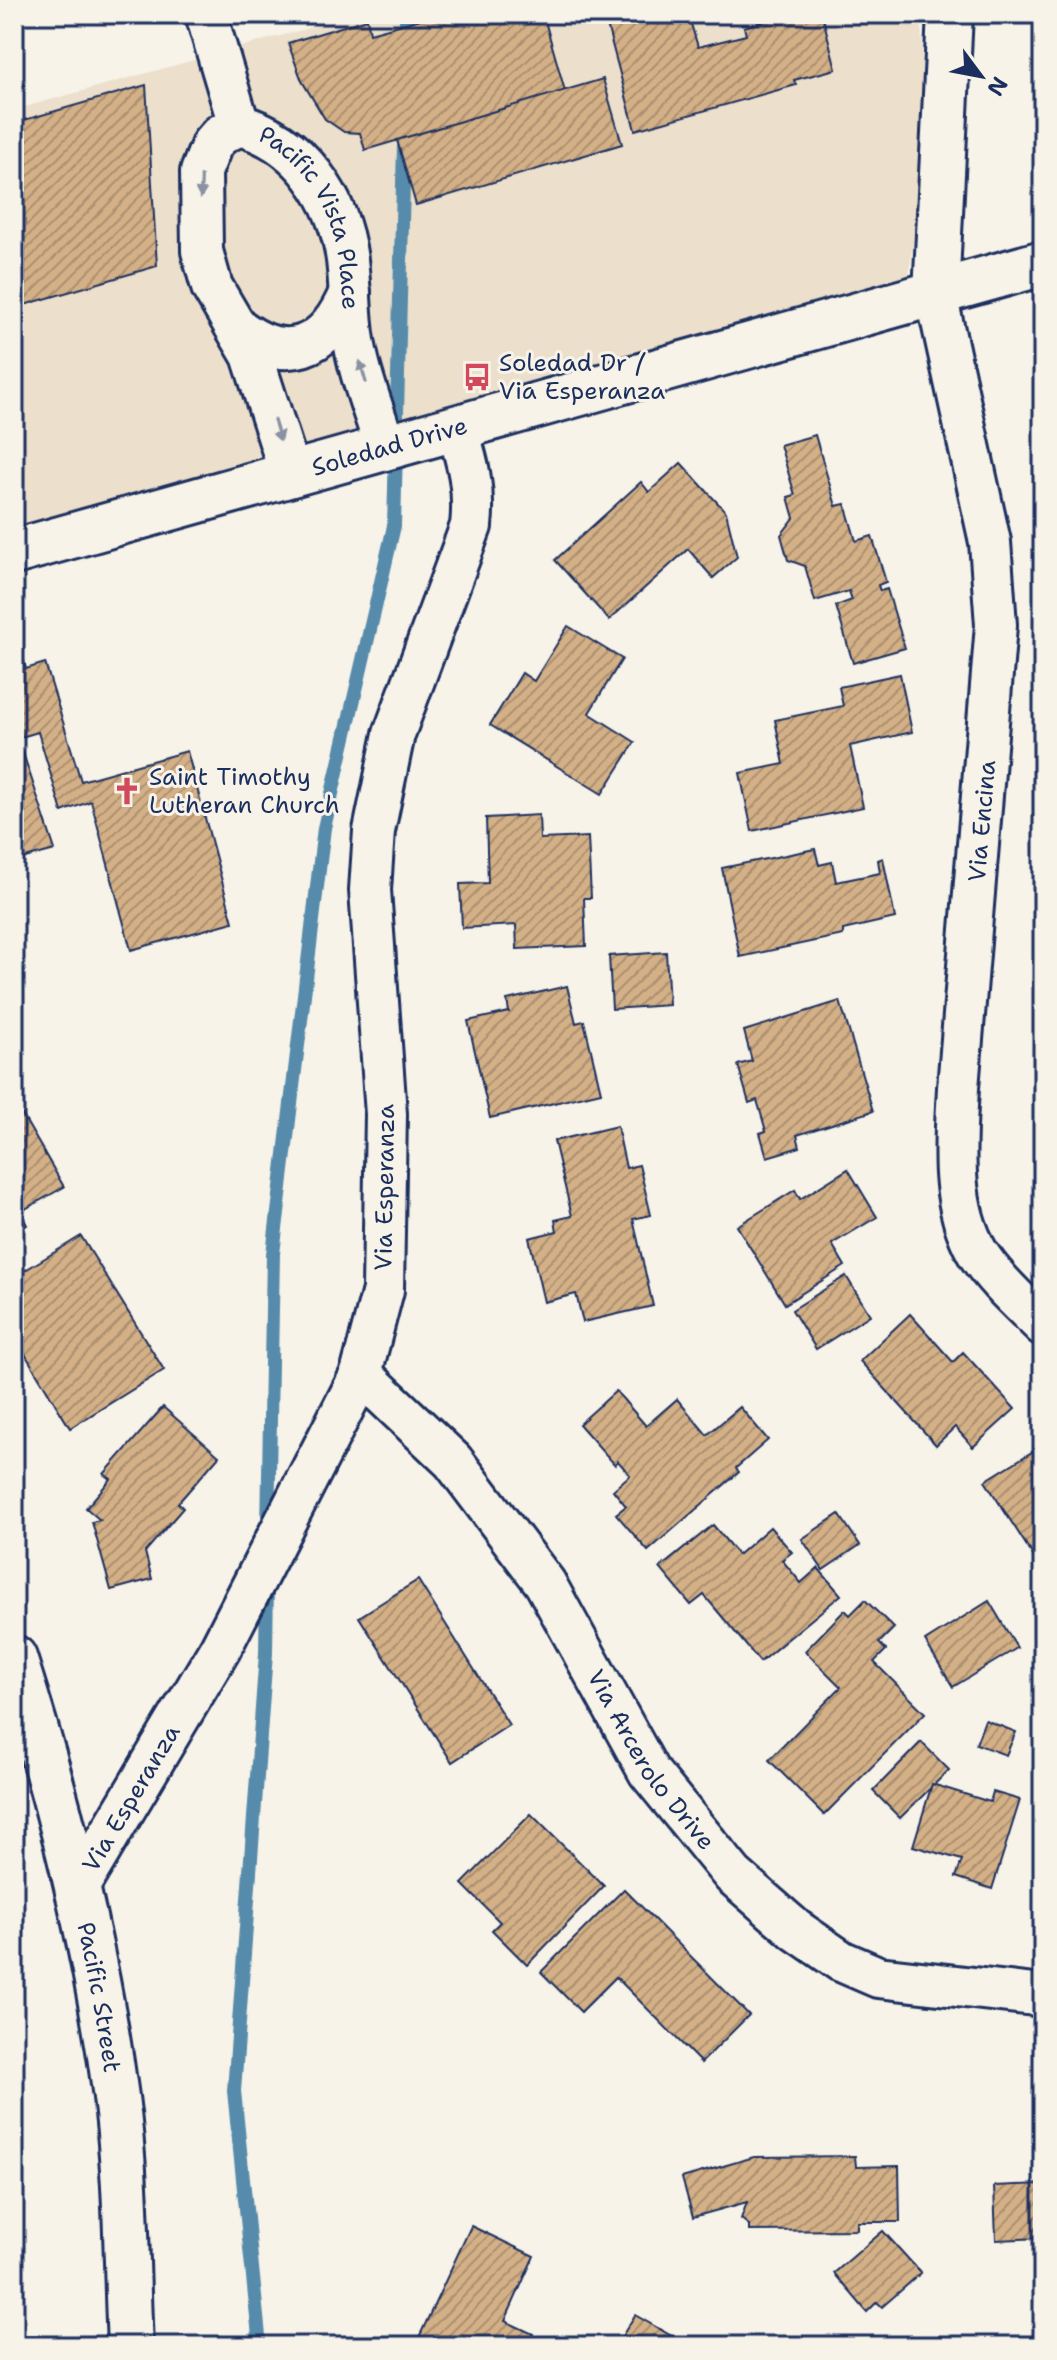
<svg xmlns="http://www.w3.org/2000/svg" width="1057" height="2360" font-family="'Shantell Sans',sans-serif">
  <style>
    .built { fill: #ecdfcb }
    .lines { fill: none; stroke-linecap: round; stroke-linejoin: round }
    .stream { stroke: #568bab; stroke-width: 14 }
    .building { fill: url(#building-hatch); stroke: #1b2f5e; stroke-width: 2 }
    .minor-casing { stroke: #1b2f5e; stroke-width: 46 }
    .tertiary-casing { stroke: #1b2f5e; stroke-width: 50 }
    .secondary-casing { stroke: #1b2f5e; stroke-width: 50 }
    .minor { stroke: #f7f3e8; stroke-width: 40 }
    .tertiary { stroke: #f7f3e8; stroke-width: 44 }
    .secondary { stroke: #f7f3e8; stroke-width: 44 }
    .oneway { fill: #8991a3 }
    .labels { text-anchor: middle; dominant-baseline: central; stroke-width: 6; stroke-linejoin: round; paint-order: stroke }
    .street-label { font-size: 24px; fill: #1b2f5e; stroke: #f7f3e8 }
    .poi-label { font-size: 24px; fill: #1b2f5e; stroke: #f7f3e8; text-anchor: start }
  </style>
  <defs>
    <pattern id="building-hatch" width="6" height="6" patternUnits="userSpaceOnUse" patternTransform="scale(2)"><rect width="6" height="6" fill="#d4b086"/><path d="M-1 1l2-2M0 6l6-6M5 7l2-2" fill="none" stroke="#ab9071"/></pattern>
  </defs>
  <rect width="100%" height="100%" fill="#f7f3e8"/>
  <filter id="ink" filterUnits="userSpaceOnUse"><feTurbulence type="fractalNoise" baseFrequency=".0125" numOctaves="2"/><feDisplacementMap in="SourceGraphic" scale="16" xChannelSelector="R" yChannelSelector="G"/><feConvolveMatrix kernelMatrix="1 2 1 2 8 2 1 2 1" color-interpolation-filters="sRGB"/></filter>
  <g filter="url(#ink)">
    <!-- built -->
    <path class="built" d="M359,14H921L925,146L903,322L14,536V110Z"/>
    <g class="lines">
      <!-- stream -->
      <g class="stream">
        <path d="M406,14V42"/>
        <path d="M268,1530L273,1254L324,828L394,526L404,146"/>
        <path d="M260,2346L234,2091L266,1653L267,1583"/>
      </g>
    </g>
    <!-- building -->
    <g class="building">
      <path d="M439,14H543L565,91L365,150L360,133L344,132L325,119L302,81L288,43L367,19L370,33Z"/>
      <path d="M604,14H688L698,47L746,35L744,27L773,19L772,14H822L836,69L794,80L796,85L635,130Z"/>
      <path d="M603,79L622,144L416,205L397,140Z"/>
      <path d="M146,85L157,266L14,308V123Z"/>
      <path d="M815,435L836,506L845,504L856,541L872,536L886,582L878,585L880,591L887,589L905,648L853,663L836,606L852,600L849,591L815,601L805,566L788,560L781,535L794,518L788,497L795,495L780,445Z"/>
      <path d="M681,463L726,512L737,557L713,578L688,549L609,620L555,560L641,482L649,492Z"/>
      <path d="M568,626L622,659L589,713L635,742L602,794L490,725L522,673L534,681Z"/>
      <path d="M20,647L26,669L45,663L81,781L187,751L233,922L131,950L91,801L62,812L38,732L18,738L55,850L14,861V649Z"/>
      <path d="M900,674L912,732L850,746L863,807L752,831L740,773L784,764L775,720L843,706L839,687Z"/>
      <path d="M539,815L540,839L588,837L591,898H584L586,946L517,949L516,925L462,928L460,884L488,883L486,818Z"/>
      <path d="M815,849L819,865L832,862L836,882L880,873L878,860L883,858L895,918L843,930V935L740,957L722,868Z"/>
      <path d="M666,952L669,1005L612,1009L609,956Z"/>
      <path d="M567,986L576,1023L584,1021L601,1092L490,1118L468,1021L509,1012L507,1000Z"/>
      <path d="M840,1001L873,1111L797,1135L800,1147L767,1157L760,1133L766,1131L757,1100L749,1103L738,1065L752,1061L744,1031Z"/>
      <path d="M20,1111L64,1187L20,1212L27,1225L14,1233V1114Z"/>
      <path d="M617,1126L626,1168L639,1165L651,1215L633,1219L653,1306L583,1322L576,1294L544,1302L529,1238L557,1231L555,1220L572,1216L554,1141Z"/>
      <path d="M848,1169L877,1217L832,1244L845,1266L785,1304L737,1226L795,1190L800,1199Z"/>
      <path d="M81,1236L164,1370L70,1428L14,1336V1277Z"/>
      <path d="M846,1276L870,1315L816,1349L792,1310Z"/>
      <path d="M910,1314L953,1362L963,1352L1015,1409L973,1447L955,1427L936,1445L860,1361Z"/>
      <path d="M616,1391L646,1426L677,1399L707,1435L740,1407L768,1440L736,1468L739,1472L648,1551L616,1514L626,1506L613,1490L630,1475L618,1461L615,1465L579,1424Z"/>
      <path d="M163,1407L219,1456L178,1503L183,1508L145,1552L152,1579L111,1590L92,1522L100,1520L86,1508L111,1479L104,1474Z"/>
      <path d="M1043,1445V1571L985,1481Z"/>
      <path d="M839,1514L860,1545L823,1570L802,1539Z"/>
      <path d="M713,1525L738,1555L770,1527L792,1552L782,1560L801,1583L818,1568L841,1595L760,1662L704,1595L691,1605L660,1568Z"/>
      <path d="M418,1580L509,1725L452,1762L359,1617Z"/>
      <path d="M865,1600L894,1628L879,1643L886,1650L874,1662L925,1713L824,1815L769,1760L841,1687L805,1651L845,1610L850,1615Z"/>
      <path d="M989,1601L1017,1648L953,1687L925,1641Z"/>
      <path d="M985,1720L1016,1732L1006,1755L976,1744Z"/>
      <path d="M921,1742L949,1770L900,1818L873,1791Z"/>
      <path d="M932,1784L990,1802L993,1792L1020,1800L992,1889L956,1877L962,1860L913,1846Z"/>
      <path d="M531,1814L604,1886L527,1965L492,1930L500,1922L462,1884Z"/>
      <path d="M624,1889L749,2015L701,2063L616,1977L581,2012L541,1972Z"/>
      <path d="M1043,2110V2238L996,2240L994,2186L1041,2184L1039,2111Z"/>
      <path d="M855,2156L856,2167L899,2166L900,2222H857V2230L749,2231V2225L741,2219L747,2202L693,2217L682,2178L754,2157Z"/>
      <path d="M471,2226L534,2256L505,2321L533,2334L527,2346H415Z"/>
      <path d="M883,2231L921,2273L882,2307L877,2302L867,2312L834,2273Z"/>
      <path d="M635,2315L689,2346H616Z"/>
    </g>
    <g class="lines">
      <defs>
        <g id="minor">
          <path d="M206,14L239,125"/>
          <path d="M239,125L220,135L212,144L201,172L202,251L212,287L252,355L290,473"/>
          <path id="s1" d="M239,125C300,141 339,198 347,260C350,285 350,310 353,334C358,372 374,410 385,447"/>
          <path d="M936,294L990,542L996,625L958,1088C955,1143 949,1202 977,1252C993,1278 1021,1303 1043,1325"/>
          <path d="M235,326C285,366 326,350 350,292"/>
          <path id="s2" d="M361,1374L453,1461L545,1583L649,1772L733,1875L796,1930L841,1961L878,1977L1043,1996"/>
          <path id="s3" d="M76,1891L220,1649L361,1374L383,1290L386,1114L370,890L374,831L394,734L471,526C475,489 468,463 457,428"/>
        </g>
        <g id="tertiary">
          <path d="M936,294L950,14"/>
          <path id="s4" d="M14,552L1043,263"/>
        </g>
        <g id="secondary">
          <path id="s5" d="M14,1658C59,1800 96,1949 116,2097C127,2179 126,2263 130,2346"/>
        </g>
      </defs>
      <!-- minor casing -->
      <use href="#minor" class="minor-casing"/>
      <!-- tertiary casing -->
      <use href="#tertiary" class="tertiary-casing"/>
      <!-- secondary casing -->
      <use href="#secondary" class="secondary-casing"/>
      <!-- minor -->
      <use href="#minor" class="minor"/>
      <!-- tertiary -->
      <use href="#tertiary" class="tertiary"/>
      <!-- secondary -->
      <use href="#secondary" class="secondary"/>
    </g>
    <!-- one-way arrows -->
    <defs><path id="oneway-solid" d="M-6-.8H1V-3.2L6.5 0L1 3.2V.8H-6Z" transform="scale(2)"/></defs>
    <g class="oneway">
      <use href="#oneway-solid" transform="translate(201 187) rotate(92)"/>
      <use href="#oneway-solid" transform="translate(363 372) rotate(-106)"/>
      <use href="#oneway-solid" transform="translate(277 430) rotate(73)"/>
    </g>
  </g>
  <!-- icons -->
  <defs>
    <symbol id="bus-bare" viewBox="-9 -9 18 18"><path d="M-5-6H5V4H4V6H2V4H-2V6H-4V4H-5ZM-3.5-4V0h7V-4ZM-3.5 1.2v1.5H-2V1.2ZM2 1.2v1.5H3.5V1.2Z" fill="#d1495b" stroke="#f7f3e8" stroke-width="2.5" paint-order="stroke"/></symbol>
    <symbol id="church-bare" viewBox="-9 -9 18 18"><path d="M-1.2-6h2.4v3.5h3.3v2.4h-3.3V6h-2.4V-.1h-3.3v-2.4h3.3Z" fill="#d1495b" stroke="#f7f3e8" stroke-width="2.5" paint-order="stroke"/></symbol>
  </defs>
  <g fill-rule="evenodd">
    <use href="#bus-bare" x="457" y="357" width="40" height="40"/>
    <use href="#church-bare" x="107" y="771" width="40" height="40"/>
  </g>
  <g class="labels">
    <!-- street labels -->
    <g class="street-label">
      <text stroke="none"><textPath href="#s1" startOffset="128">Pacific Vista Place</textPath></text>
      <text stroke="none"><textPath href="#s4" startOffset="390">Soledad Drive</textPath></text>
      <text transform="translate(982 821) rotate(-85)">Via Encina</text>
      <text stroke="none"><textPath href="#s3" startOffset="780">Via Esperanza</textPath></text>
      <text stroke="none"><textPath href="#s2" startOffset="486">Via Arcerolo Drive</textPath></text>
      <text stroke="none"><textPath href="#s3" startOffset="108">Via Esperanza</textPath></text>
      <text stroke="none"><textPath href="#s5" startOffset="350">Pacific Street</textPath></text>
    </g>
    <!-- poi labels -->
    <g class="poi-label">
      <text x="499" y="363">Soledad Dr /<tspan x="499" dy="28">Via Esperanza</tspan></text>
      <text x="149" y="777">Saint Timothy<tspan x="149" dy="28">Lutheran Church</tspan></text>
    </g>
  </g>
  <!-- margin -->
  <rect width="1057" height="2360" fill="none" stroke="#f7f3e8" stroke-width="48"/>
  <rect x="24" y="24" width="1009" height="2312" fill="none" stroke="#1b2f5e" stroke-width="3" filter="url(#ink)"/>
  <!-- north arrow -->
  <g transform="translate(981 76) rotate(122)" stroke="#f7f3e8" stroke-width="6" paint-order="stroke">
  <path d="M0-6L14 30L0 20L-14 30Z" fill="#1b2f5e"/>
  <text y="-12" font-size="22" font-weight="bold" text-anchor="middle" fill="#1b2f5e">N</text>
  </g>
</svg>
